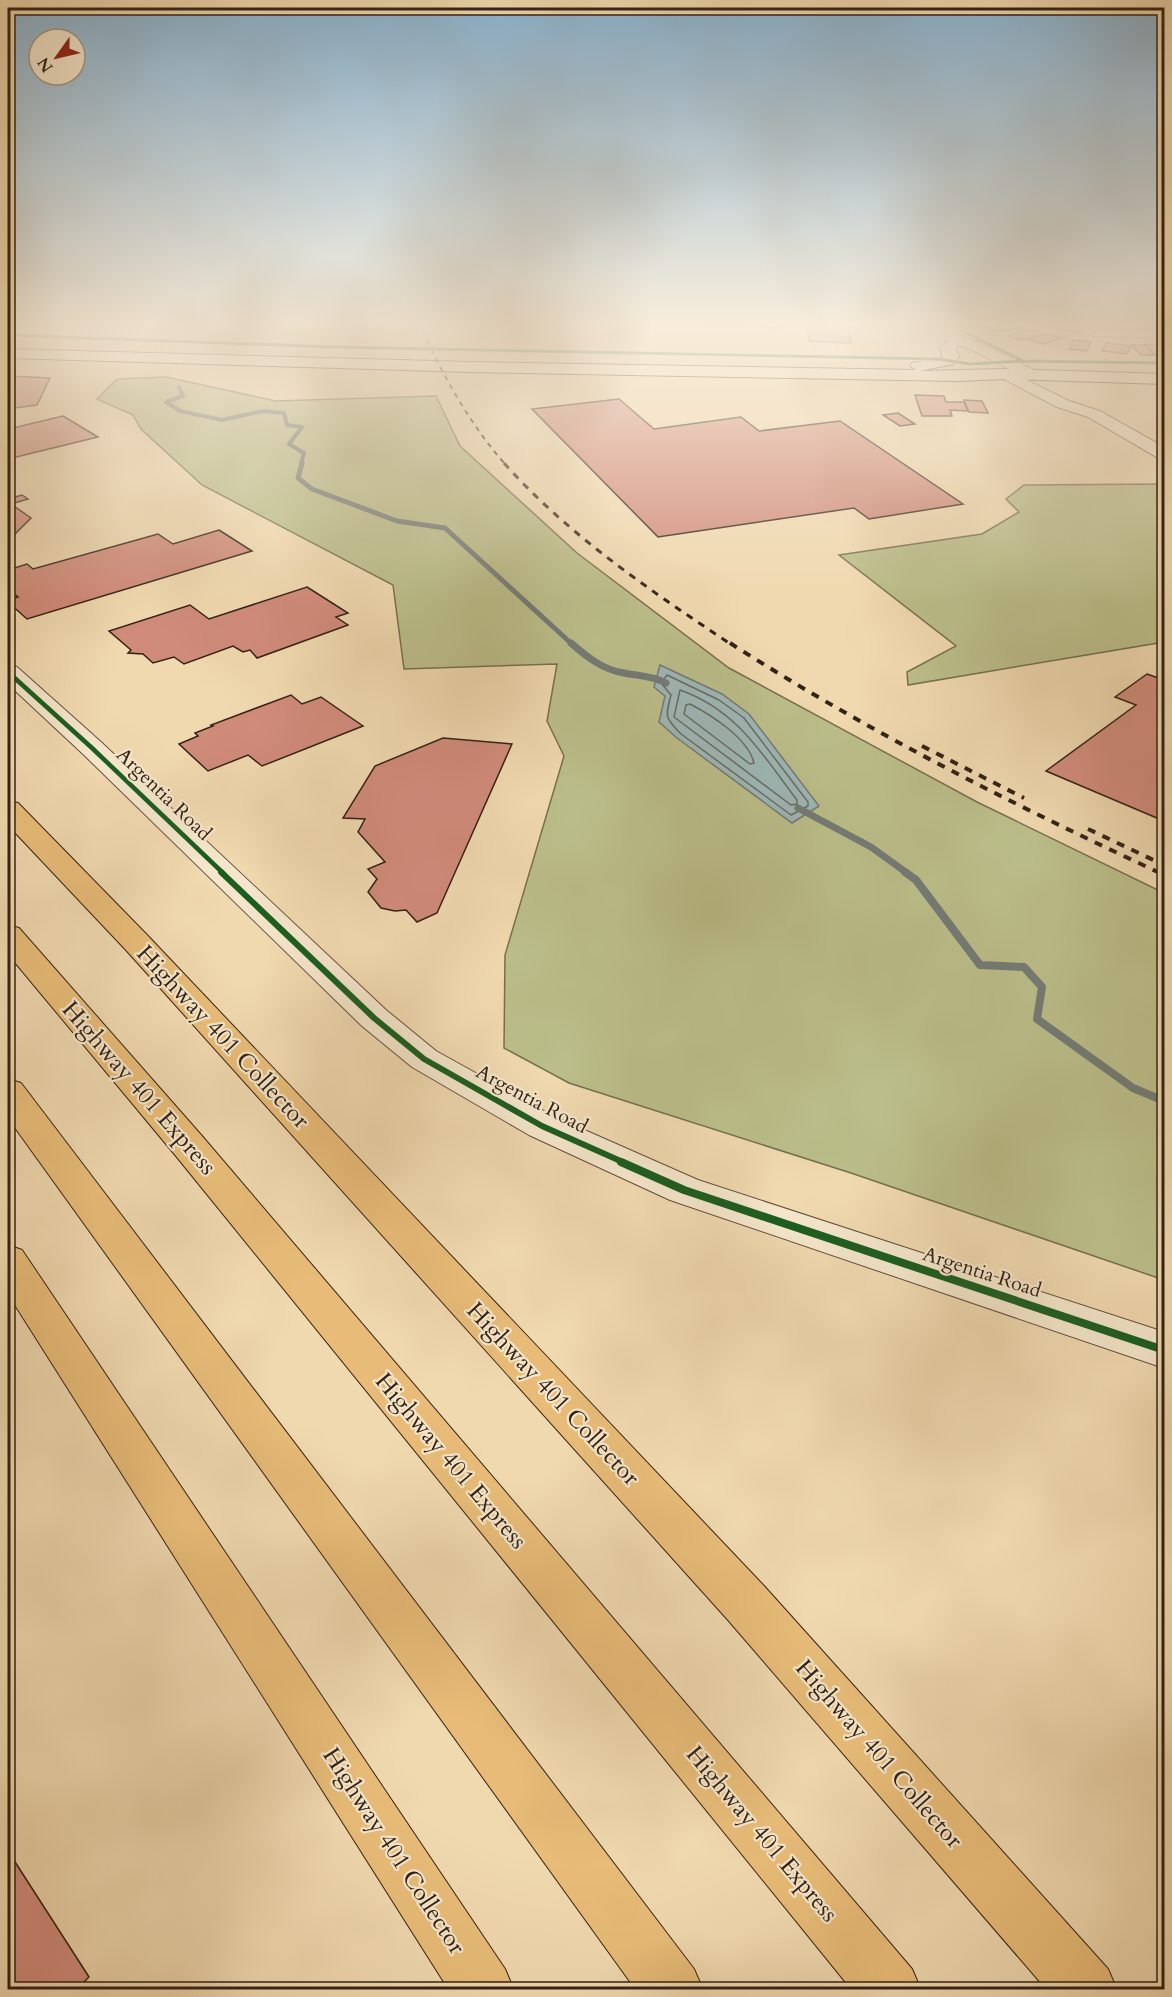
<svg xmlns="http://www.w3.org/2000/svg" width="1172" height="1997" font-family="Cardo,serif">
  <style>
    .green { fill: #bbbe8a; stroke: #767050; stroke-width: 1.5 }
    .water { fill: #9eb7b6; stroke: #737b76; stroke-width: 1.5 }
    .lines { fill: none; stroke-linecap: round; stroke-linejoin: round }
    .shore { stroke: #686c66; stroke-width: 1.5 }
    .stream-far3 { stroke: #737b76; stroke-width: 4 }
    .stream-far2 { stroke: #737b76; stroke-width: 5 }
    .stream-far1 { stroke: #737b76; stroke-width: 7 }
    .stream { stroke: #737b76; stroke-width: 8 }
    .building { fill: #d18b7b; stroke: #322215; stroke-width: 1.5 }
    .minor-casing { stroke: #62503c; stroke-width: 2 }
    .tertiary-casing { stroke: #62503c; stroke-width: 2 }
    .secondary-casing { stroke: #322215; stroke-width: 2 }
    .motorway-casing { stroke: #322215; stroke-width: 2 }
    .minor { fill: #f5e6cb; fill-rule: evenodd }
    .tertiary { fill: #f5e6cb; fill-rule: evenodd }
    .secondary { fill: #f5e6cb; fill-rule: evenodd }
    .motorway { fill: #e8bc78; fill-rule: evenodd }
    .rail-far3 { stroke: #322215; stroke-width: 2; stroke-dasharray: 5 5; stroke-linecap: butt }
    .rail-far2 { stroke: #322215; stroke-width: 3; stroke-dasharray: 7 7; stroke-linecap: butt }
    .rail-far1 { stroke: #322215; stroke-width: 4; stroke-dasharray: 8 8; stroke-linecap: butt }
    .rail { stroke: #322215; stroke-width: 4.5; stroke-dasharray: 10 10; stroke-linecap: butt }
    .cycleway-far3-casing { stroke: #f5e6cb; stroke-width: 4.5 }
    .cycleway-far2-casing { stroke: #f5e6cb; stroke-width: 8 }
    .cycleway-far1-casing { stroke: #f5e6cb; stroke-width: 10 }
    .cycleway-casing { stroke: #f5e6cb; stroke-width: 11 }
    .cycleway-far3 { stroke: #1b5e20; stroke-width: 3 }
    .cycleway-far2 { stroke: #1b5e20; stroke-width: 4.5 }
    .cycleway-far1 { stroke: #1b5e20; stroke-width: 6 }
    .cycleway { stroke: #1b5e20; stroke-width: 8 }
    .labels { text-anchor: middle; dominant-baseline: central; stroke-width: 4.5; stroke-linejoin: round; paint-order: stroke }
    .street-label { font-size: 20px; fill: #322215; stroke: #f5e6cb }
    .near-street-label { font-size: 24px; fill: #322215; stroke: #f5e6cb }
  </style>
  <rect width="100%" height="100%" fill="#f0d8af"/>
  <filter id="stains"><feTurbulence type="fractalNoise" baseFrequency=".00333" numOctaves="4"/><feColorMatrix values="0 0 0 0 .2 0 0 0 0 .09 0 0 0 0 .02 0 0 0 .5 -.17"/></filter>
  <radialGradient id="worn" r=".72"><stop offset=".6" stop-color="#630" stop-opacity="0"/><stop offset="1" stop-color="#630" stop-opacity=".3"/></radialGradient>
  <!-- green -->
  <g class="green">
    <path d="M166,377L276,401L436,396L460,446L577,553L729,668L977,802L1164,893V1280L851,1173L569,1083L504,1048L505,955L564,756L547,721L557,664L404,669L393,585L202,485L141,429L133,415L97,399L117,379Z"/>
    <path d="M1164,484V642L908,685L907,672L956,646L839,555L982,534L1019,512L1006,499L1024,485Z"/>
  </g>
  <!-- water -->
  <path class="water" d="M660,665L722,694L749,714L819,806L792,823L677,738L659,722L665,696L654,687Z"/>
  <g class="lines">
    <!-- shore -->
    <g class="shore">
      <path d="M667,675L719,700L744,718L808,802V806L791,815L681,734C665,718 665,717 671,695L661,683Z"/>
      <path d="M680,690C737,710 762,754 797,800V804L791,805L674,717Z"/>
      <path d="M690,704C711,715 748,738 754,763L750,764L684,714L686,705Z"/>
    </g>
    <!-- stream-far3 -->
    <path class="stream-far3" d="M179,387L183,396L166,402L180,411L222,420L263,411L284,413L287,425L302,427L289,444L304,453L301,464"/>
    <!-- stream-far2 -->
    <path class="stream-far2" d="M302,463L298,478L312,489L397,521L445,528L573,645"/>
    <!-- stream-far1 -->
    <g class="stream-far1">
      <path d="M571,643C587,657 603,670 624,673C639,676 653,676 666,683"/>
      <path d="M798,808L871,847L907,873"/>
    </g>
    <!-- stream -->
    <path class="stream" d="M905,872L916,880L980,965L1024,967L1042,987L1037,1019L1133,1088L1164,1101"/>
  </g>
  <!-- building -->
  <g class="building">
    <path d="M576,322H783V328L736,326Z"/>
    <path d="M807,322H858L848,328L851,343L809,341Z"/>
    <path d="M1010,322L1022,328L993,331L980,324Z"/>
    <path d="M1028,329L1042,333L1022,340L1008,336Z"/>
    <path d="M1046,334L1062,338L1044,344L1028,340Z"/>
    <path d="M1073,340L1091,342L1087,351L1069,349Z"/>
    <path d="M1106,343L1131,346L1127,354L1102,351Z"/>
    <path d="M1132,345H1146L1155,355H1141Z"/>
    <path d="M1146,345H1160L1164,349V355H1155Z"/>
    <path d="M8,376L50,378L37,405L8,409Z"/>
    <path d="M915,395L944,396L946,402H964L968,411L950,410L952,416H922Z"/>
    <path d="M619,399L654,429L741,417L759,431L840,421L963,504L869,519L854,508L658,537L532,409Z"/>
    <path d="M964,400L982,401L988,413L969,412Z"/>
    <path d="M898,413L915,424L900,426L883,415Z"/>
    <path d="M63,416L98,437L8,459V429Z"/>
    <path d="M22,495L28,499L11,504L31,518L15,534H8V499Z"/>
    <path d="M219,530L252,551L27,619L8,602V600L18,597L11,591L8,592V570L27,564L33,569L158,534L173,544Z"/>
    <path d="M307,587L348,613L336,617L348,625L257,658L250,650L243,652L233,646L184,664L174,657L153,663L143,654L128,653L131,650L109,631L190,605L209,619Z"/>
    <path d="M1147,674L1164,680V821L1046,771L1136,705L1115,697Z"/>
    <path d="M291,695L302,704L321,697L363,726L262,766L248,755L208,771L179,744L198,736L195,733L213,726L211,725Z"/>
    <path d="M443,738L512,744L437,913L417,922L406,910L395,911L381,908L368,892L377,879L368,869L385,862L358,832L365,819L343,818L375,766Z"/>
    <path d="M8,1851L89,1977L76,1990H8Z"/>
  </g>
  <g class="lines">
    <defs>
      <g id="minor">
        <path d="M1043,322H1066L1092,328L1164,330V338L1092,336L1045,325Z"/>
        <path d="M1005,369L1069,401L1100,411L1164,447V459L1158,458L1088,417L1057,407L1000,377L997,374Z"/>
      </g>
      <g id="tertiary">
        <path d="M917,322H933L952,333L980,343L1036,371L1038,374L1036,377H1024L970,349L942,339Z"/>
        <path d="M8,665L17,667L101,742L386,1010L436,1051L555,1117L698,1180L1164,1332V1368L670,1200L529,1135L412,1067L362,1026L83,754L8,684Z"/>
      </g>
      <path id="secondary" d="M954,338L962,343L956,348L959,356L954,364L919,371L1005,369L1164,374V384L1005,379L957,381L470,372L8,358V349L470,362L917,370L910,366L912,363L943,357L940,347Z"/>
      <g id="motorway">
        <path d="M8,801L18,803L148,936L764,1586L1108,1969L1117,1990H1047L728,1620L126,950L8,825Z"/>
        <path d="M8,925L19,928L202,1136L912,1969L921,1990H852L176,1156L8,954Z"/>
        <path d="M8,1079L21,1083L694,1969L703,1990H636L8,1118Z"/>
        <path d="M8,1245L22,1250L505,1969L514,1990H449L8,1294Z"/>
      </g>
    </defs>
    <!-- minor casing -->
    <use href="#minor" class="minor-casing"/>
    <!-- tertiary casing -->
    <use href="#tertiary" class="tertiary-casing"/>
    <!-- secondary casing -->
    <use href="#secondary" class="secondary-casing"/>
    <!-- motorway casing -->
    <use href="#motorway" class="motorway-casing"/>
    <!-- minor -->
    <use href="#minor" class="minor"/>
    <!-- tertiary -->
    <use href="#tertiary" class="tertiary"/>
    <!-- secondary -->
    <use href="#secondary" class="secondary"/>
    <!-- motorway -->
    <use href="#motorway" class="motorway"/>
    <!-- rail-far3 -->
    <path class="rail-far3" d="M418,322C442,373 468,422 505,464"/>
    <!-- rail-far2 -->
    <path class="rail-far2" d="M504,463C569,536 651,591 732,645"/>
    <!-- rail-far1 -->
    <g class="rail-far1">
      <path d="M730,643C867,731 1012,804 1160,873"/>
      <path d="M922,746L1024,798"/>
      <path d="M1088,829L1164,865"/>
    </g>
    <!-- rail -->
    <path class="rail" d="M1157,872L1164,875"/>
    <defs>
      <g id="cycleway-far3">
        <path d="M951,322L966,333L1023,361"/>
        <path d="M8,335L333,347L938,359L970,364L1023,361L1164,363"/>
      </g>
      <path id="cycleway-far2" d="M8,672L92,748L223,873"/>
      <path id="cycleway-far1" d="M221,872L374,1018L424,1059L542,1126L625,1163"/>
      <path id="cycleway" d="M621,1162L684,1190L1164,1350"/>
    </defs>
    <!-- cycleway-far3 casing -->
    <use href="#cycleway-far3" class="cycleway-far3-casing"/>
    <!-- cycleway-far2 casing -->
    <use href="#cycleway-far2" class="cycleway-far2-casing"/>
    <!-- cycleway-far1 casing -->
    <use href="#cycleway-far1" class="cycleway-far1-casing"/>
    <!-- cycleway casing -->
    <use href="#cycleway" class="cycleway-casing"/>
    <!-- cycleway-far3 -->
    <use href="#cycleway-far3" class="cycleway-far3"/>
    <!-- cycleway-far2 -->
    <use href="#cycleway-far2" class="cycleway-far2"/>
    <!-- cycleway-far1 -->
    <use href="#cycleway-far1" class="cycleway-far1"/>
    <!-- cycleway -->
    <use href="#cycleway" class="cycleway"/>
  </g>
  <!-- sky -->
  <linearGradient id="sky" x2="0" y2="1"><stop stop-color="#8ab5d4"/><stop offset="0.54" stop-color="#f8eddb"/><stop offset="1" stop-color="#f8eddb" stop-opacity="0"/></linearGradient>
  <rect width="1172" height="601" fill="url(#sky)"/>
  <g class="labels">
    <!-- street labels -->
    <g class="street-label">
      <text transform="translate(164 794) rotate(44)">Argentia Road</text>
      <text transform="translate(532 1099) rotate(28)">Argentia Road</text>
      <text transform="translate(982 1272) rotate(18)">Argentia Road</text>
    </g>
    <!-- near-street labels -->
    <g class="near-street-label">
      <text transform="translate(223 1037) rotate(47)">Highway 401 Collector</text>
      <text transform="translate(139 1088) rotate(49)">Highway 401 Express</text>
      <text transform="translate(553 1394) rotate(47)">Highway 401 Collector</text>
      <text transform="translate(451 1461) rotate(50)">Highway 401 Express</text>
      <text transform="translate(879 1754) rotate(49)">Highway 401 Collector</text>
      <text transform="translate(762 1834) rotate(50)">Highway 401 Express</text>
      <text transform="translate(394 1851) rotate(57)">Highway 401 Collector</text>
    </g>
  </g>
  <!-- margin -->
  <rect width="1172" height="1997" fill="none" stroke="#f0d8af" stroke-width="30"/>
  <rect x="9" y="9" width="1154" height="1979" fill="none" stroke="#322215" stroke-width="3"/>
  <rect x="15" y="15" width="1142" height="1967" fill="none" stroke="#322215" stroke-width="1.5"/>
  <!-- north arrow -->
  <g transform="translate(57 57) rotate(236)"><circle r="28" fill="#f5e6cb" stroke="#a79882" stroke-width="1.5"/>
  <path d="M0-4.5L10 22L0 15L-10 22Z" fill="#8f2418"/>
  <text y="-9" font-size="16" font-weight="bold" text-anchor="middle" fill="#322215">N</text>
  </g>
  <rect width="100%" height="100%" filter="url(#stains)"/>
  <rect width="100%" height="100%" fill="url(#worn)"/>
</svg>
